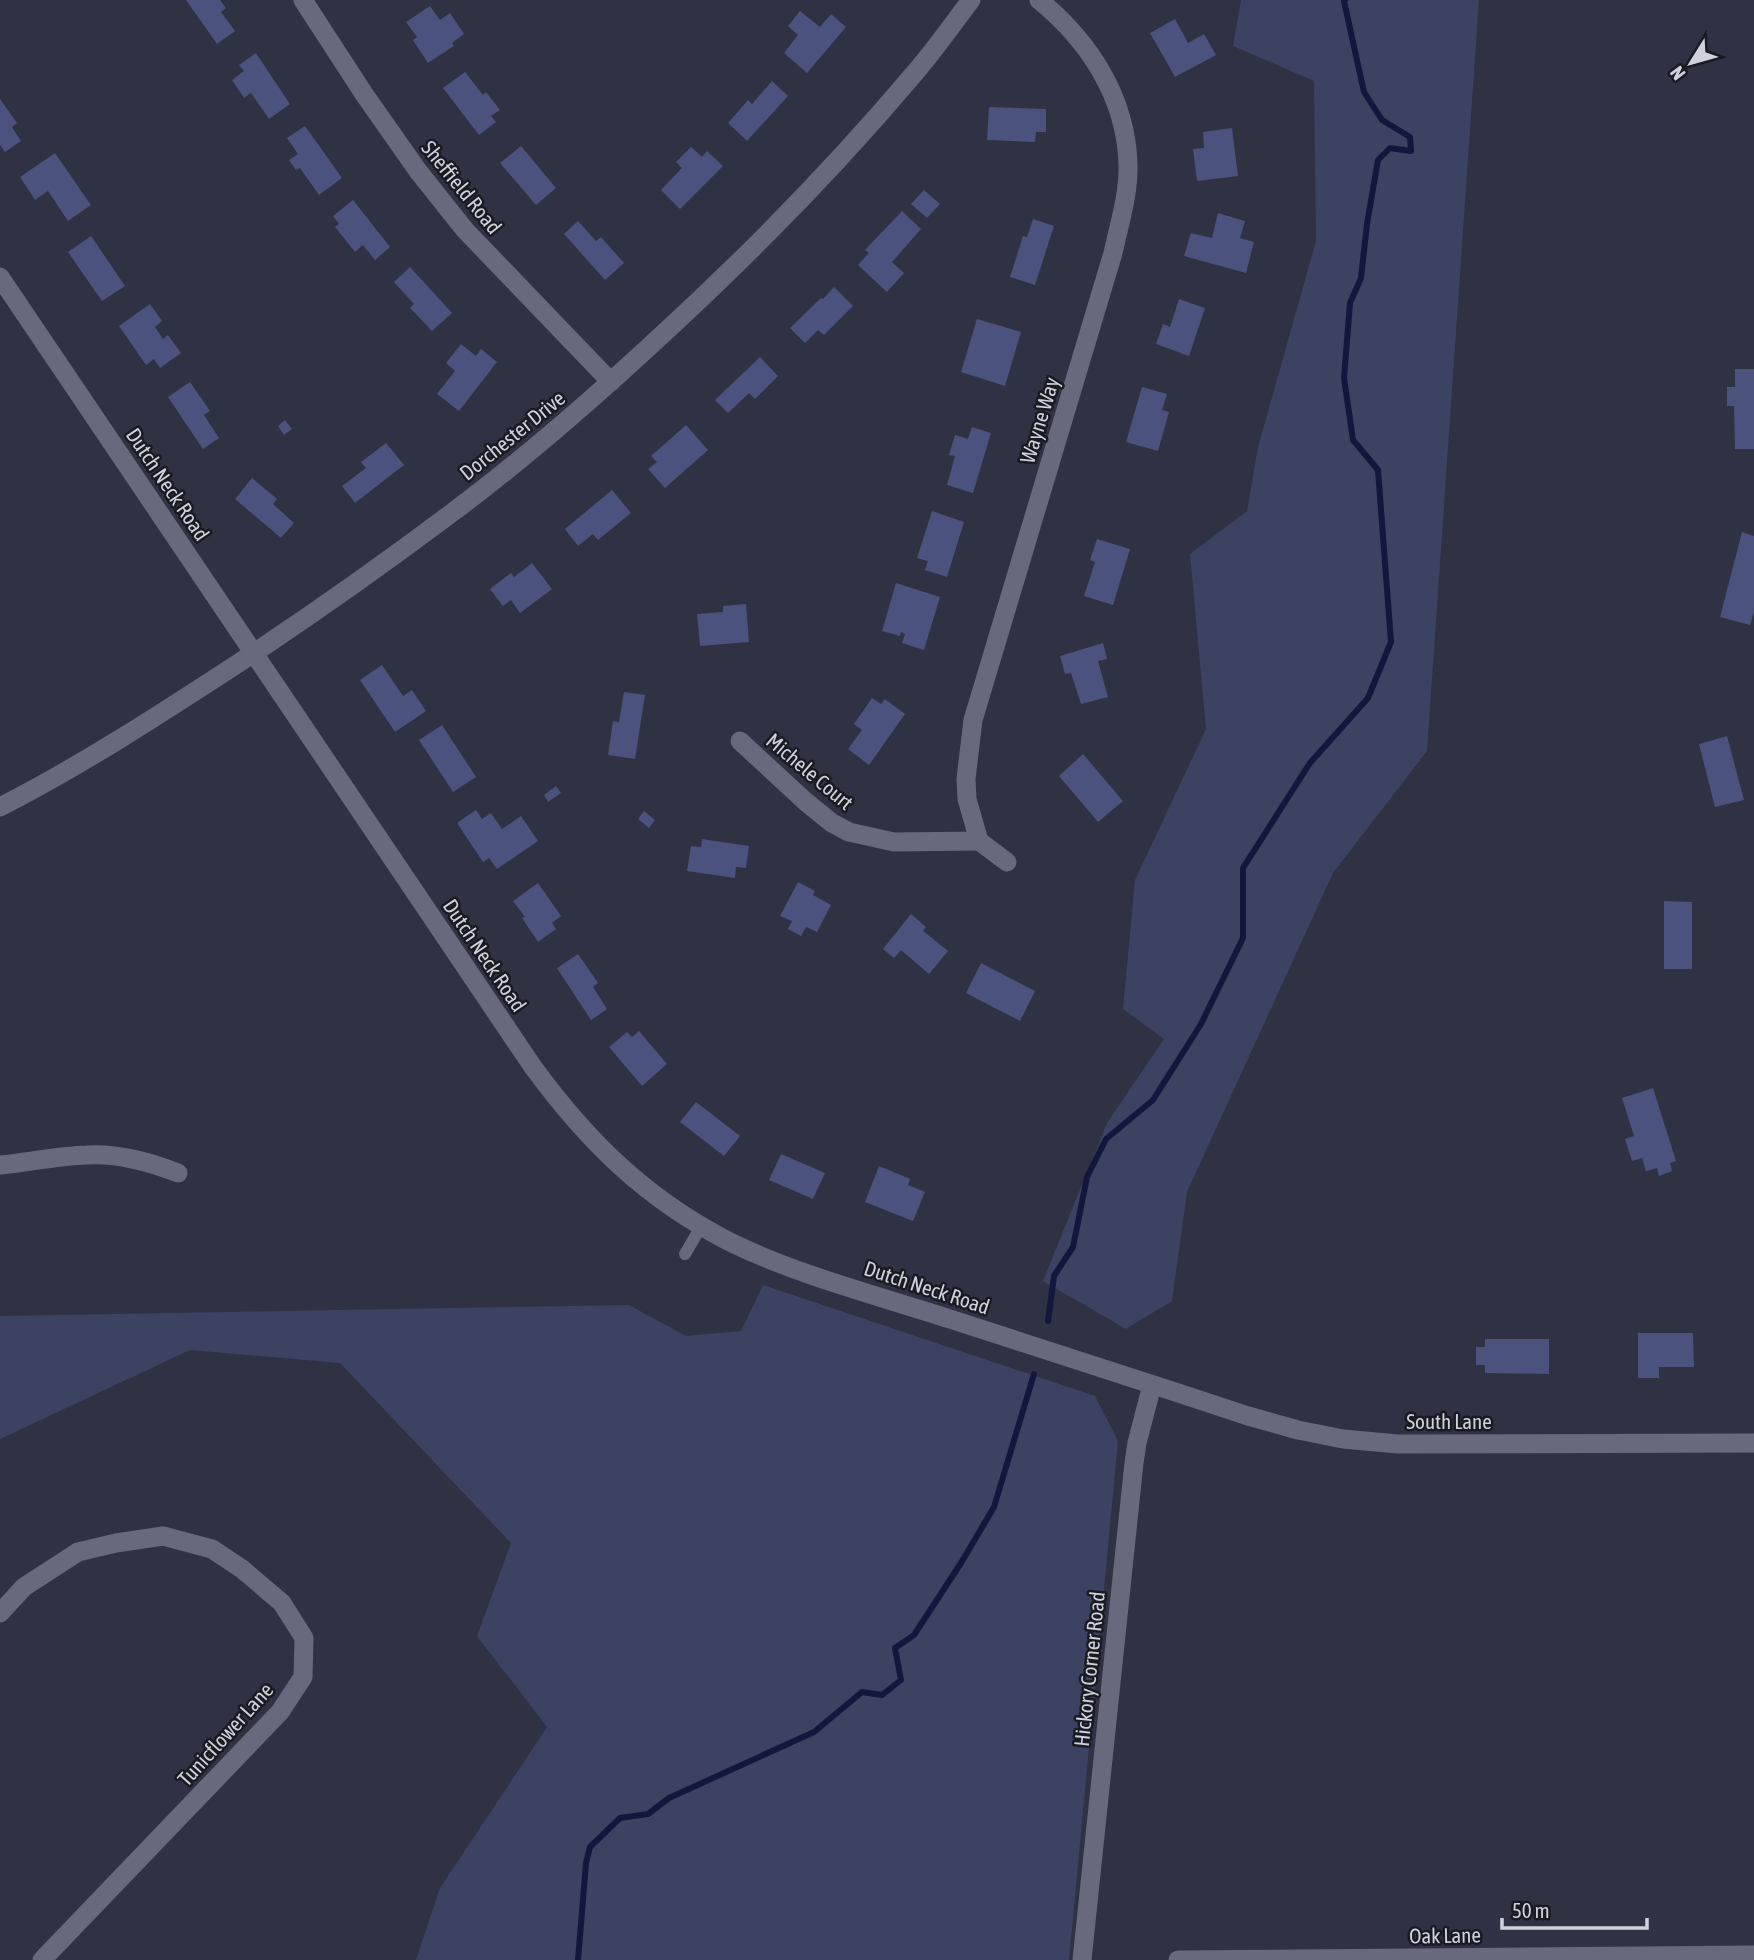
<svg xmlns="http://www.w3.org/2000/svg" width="1754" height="1960" font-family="'Asap Condensed',sans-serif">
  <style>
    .green { fill: #3c4262 }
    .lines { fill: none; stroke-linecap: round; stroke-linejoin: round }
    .stream { stroke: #14173d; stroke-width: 6 }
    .building { fill: #4a527d }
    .service { stroke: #666a7c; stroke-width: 12 }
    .minor { stroke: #666a7c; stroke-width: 19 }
    .tertiary { stroke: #666a7c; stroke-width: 19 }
    .labels { text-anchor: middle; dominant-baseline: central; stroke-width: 5; stroke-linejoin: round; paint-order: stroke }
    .street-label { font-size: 21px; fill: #cfd2dc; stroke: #191b22 }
  </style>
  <rect width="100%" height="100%" fill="#2f3243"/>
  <!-- green -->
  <g class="green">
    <path d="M1241,0H1479L1427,751L1333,873L1187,1192L1172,1301L1126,1329L1043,1281L1107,1123L1164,1039L1123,1009L1135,880L1206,729L1190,554L1247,511L1258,447L1316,241L1314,81L1233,46Z"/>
    <path d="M763,1285L1095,1396L1118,1441L1069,1960H416L440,1888L547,1727L477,1636L511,1543L340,1363L190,1350L0,1439V1316L629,1305L686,1336L741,1331Z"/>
  </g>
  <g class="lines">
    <!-- stream -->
    <g class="stream">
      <path d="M1048,1321L1054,1276L1073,1247L1087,1177L1106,1139L1153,1100L1201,1024L1243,938V868L1310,763L1368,698L1391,642L1378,470L1353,440L1344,378L1350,303L1361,278L1367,224L1378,160L1390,148L1411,151L1410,137L1382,120L1364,92L1344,1L1345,0"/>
      <path d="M578,1960L586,1863L590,1847L620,1818L648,1814L669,1798L814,1732L862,1692L882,1695L901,1680L895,1648L914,1635L961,1563L994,1507L1034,1374"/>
    </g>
  </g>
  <!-- building -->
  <g class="building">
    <path d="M186,0H220L226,8L221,12L235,31L217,44Z"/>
    <path d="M430,6L440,20L450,13L464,34L452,43L454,46L428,63L413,40L417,37L406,22Z"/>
    <path d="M800,11L820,27L831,14L846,27L807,73L784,53L798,35L788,26Z"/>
    <path d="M1175,19L1188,43L1204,34L1216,55L1175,77L1150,33Z"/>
    <path d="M256,53L290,104L269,119L251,93L244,98L232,80L244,71L239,65Z"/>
    <path d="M465,72L483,95L486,92L500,110L491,116L496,122L479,135L443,88Z"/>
    <path d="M772,81L788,96L747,141L728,123L748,100L752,104Z"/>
    <path d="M0,99L17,123L12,127L21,141L5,152L0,145Z"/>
    <path d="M989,107L1046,109V132H1036L1035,142L987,140Z"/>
    <path d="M305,126L342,178L319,195L300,168L296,170L289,160L298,154L287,138Z"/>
    <path d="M1232,128L1238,176L1197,181L1193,149L1204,148L1203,132Z"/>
    <path d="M521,146L556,188L536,205L500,163Z"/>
    <path d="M691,147L702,157L707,151L723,166L680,209L661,190L682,168L676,162Z"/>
    <path d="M55,153L91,205L68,221L48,191L35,200L20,177Z"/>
    <path d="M924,190L940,204L927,218L911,204Z"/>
    <path d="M353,200L390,247L375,260L363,245L355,252L335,227L339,224L333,216Z"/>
    <path d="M902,211L921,229L892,262L904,273L887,292L858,265L869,253L865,250Z"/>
    <path d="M1218,213L1245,221L1240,238L1254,242L1246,273L1184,256L1191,233L1212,238Z"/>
    <path d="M1033,219L1054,226L1035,285L1010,277L1023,236L1027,237Z"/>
    <path d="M578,221L596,241L601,237L624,263L605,280L564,234Z"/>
    <path d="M91,236L125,286L102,301L68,252Z"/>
    <path d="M410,267L452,313L432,331L410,308L414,304L394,282Z"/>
    <path d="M834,287L853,306L824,335L818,330L805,343L790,328L821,298L823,299Z"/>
    <path d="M1179,299L1205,308L1189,356L1156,344L1163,324L1170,327Z"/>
    <path d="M150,304L162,321L155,327L163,339L168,335L181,353L160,368L154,359L146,365L119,326Z"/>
    <path d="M977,319L1021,332L1005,386L961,372Z"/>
    <path d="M461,344L476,356L481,349L497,362L459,411L437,394L455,371L446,363Z"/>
    <path d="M760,357L778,376L755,399L749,393L728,413L715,400Z"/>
    <path d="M1735,369H1754V449H1735L1734,406H1727V387H1735Z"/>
    <path d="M190,382L210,411L204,415L219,438L203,449L168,397Z"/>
    <path d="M1142,387L1167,394L1162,410L1169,412L1158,451L1126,442Z"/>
    <path d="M285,420L292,429L284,435L278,426Z"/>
    <path d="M686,425L708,450L665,488L648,469L657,462L651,456Z"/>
    <path d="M972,427L991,433L973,493L947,485L955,456L949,455L955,435L968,439Z"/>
    <path d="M386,443L404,465L355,503L342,486L366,468L361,462Z"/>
    <path d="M252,478L277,499L273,504L294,523L281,538L235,499Z"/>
    <path d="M612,490L631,513L598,540L593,534L578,546L565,529Z"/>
    <path d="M932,511L964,522L947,577L925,570L928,561L917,558Z"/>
    <path d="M1742,532L1754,536V612L1750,625L1720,617Z"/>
    <path d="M1097,539L1130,549L1113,605L1084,596L1095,562L1090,560Z"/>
    <path d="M532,563L552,589L520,613L511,600L503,606L490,589L511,573L514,577Z"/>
    <path d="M896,583L940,597L924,650L902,643L905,634L901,632L900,636L882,631Z"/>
    <path d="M746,604L749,642L700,646L697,614L723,612V606Z"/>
    <path d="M1103,643L1107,659L1098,661L1108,697L1081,704L1071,673L1065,674L1060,656Z"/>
    <path d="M382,665L403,696L412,690L426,711L395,732L360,680Z"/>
    <path d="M624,692L645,695L635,759L608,755L613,721L619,722Z"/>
    <path d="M872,698L881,704L885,699L905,714L869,765L848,749L862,730L854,724Z"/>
    <path d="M442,725L476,777L453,792L419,740Z"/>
    <path d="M1727,736L1744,800L1715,807L1699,744Z"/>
    <path d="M1083,754L1123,801L1098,822L1059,776Z"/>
    <path d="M556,786L561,793L548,802L544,795Z"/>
    <path d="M476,810L482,819L491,813L502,829L521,816L538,841L497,869L489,858L483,862L457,823Z"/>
    <path d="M644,811L655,820L649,828L638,819Z"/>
    <path d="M702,839L749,846L746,868L736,867L735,878L687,871L691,846L701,847Z"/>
    <path d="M798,882L815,891L813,895L831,905L817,932L806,927L801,936L788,929L792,921L780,916Z"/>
    <path d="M538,883L561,916L552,923L556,929L538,942L522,918L525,917L513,901Z"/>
    <path d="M1664,901L1692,902V969H1664Z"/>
    <path d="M911,914L926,927L923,931L948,951L929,974L901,950L894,958L883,949Z"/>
    <path d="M578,954L598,983L593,987L607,1009L591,1020L557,968Z"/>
    <path d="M981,963L1035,991L1020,1021L966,993Z"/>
    <path d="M639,1031L667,1064L642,1086L609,1047L627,1032L632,1037Z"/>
    <path d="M1653,1088L1676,1161L1670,1163L1672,1171L1659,1176L1657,1168L1646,1171L1642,1158L1632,1161L1625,1139L1634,1136L1622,1098Z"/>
    <path d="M696,1102L740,1136L724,1156L680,1122Z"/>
    <path d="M781,1154L825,1173L813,1199L769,1180Z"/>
    <path d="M879,1166L910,1179L908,1185L925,1192L913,1221L865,1202Z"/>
    <path d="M1638,1333H1693L1694,1367H1659V1378H1638Z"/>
    <path d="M1485,1339H1549V1374L1485,1373V1365H1476V1347H1485Z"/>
  </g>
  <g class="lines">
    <!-- service -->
    <path class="service" d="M685,1254L702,1225"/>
    <!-- minor -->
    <g class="minor">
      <path d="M303,0L364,94L418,171L465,230L611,382"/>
      <path d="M254,653C320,609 385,563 449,515C519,463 586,405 651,345C744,260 832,171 913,75C934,51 952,25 971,0"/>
      <path d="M740,741L806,802L832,823L849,832L894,842L979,841"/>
      <path d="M1007,862L979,841L967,799L966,779L973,720L1113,253C1119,225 1129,194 1128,164C1126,97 1089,41 1039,0"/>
      <path d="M0,1165C29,1162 58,1156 87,1155C118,1153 150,1162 178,1173"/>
      <path d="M0,1613L24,1587L78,1552L116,1543L163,1536L212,1549L242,1569L282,1603L304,1638L303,1677L280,1712L42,1960"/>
      <path d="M1082,1960L1134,1463L1137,1443L1152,1385"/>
      <path d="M1178,1960L1754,1955"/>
    </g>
    <!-- tertiary -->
    <g class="tertiary">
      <path d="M0,277L533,1067C588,1142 646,1199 730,1242C797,1275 879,1296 950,1319C1050,1351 1149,1383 1248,1416L1298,1430L1343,1439L1398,1444L1754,1443"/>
      <path d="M0,807C88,762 171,707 254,653"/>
    </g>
  </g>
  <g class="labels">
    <!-- street labels -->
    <g class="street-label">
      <text transform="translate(462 187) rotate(51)">Sheffield Road</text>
      <text transform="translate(1039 420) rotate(-73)">Wayne Way</text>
      <text transform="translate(512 435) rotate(-39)">Dorchester Drive</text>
      <text transform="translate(168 484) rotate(56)">Dutch Neck Road</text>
      <text transform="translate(810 771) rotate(40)">Michele Court</text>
      <text transform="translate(485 955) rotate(56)">Dutch Neck Road</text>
      <text transform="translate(927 1287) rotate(18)">Dutch Neck Road</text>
      <text x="1449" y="1421">South Lane</text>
      <text transform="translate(1089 1669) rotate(-84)">Hickory Corner Road</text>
      <text transform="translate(225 1734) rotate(-48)">Tunicflower Lane</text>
      <text transform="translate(1445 1935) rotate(-1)">Oak Lane</text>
    </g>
  </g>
  <!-- north arrow -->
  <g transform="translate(1691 63) rotate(233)" stroke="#191b22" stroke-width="5" paint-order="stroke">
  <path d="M0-5L12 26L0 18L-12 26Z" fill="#cfd2dc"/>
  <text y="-10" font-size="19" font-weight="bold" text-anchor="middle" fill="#cfd2dc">N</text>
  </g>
  <!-- scale -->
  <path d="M1502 1918v10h145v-10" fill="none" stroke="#cfd2dc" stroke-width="3.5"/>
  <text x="1512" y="1918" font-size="21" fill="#cfd2dc" stroke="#191b22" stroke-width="5" paint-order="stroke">50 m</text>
</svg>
